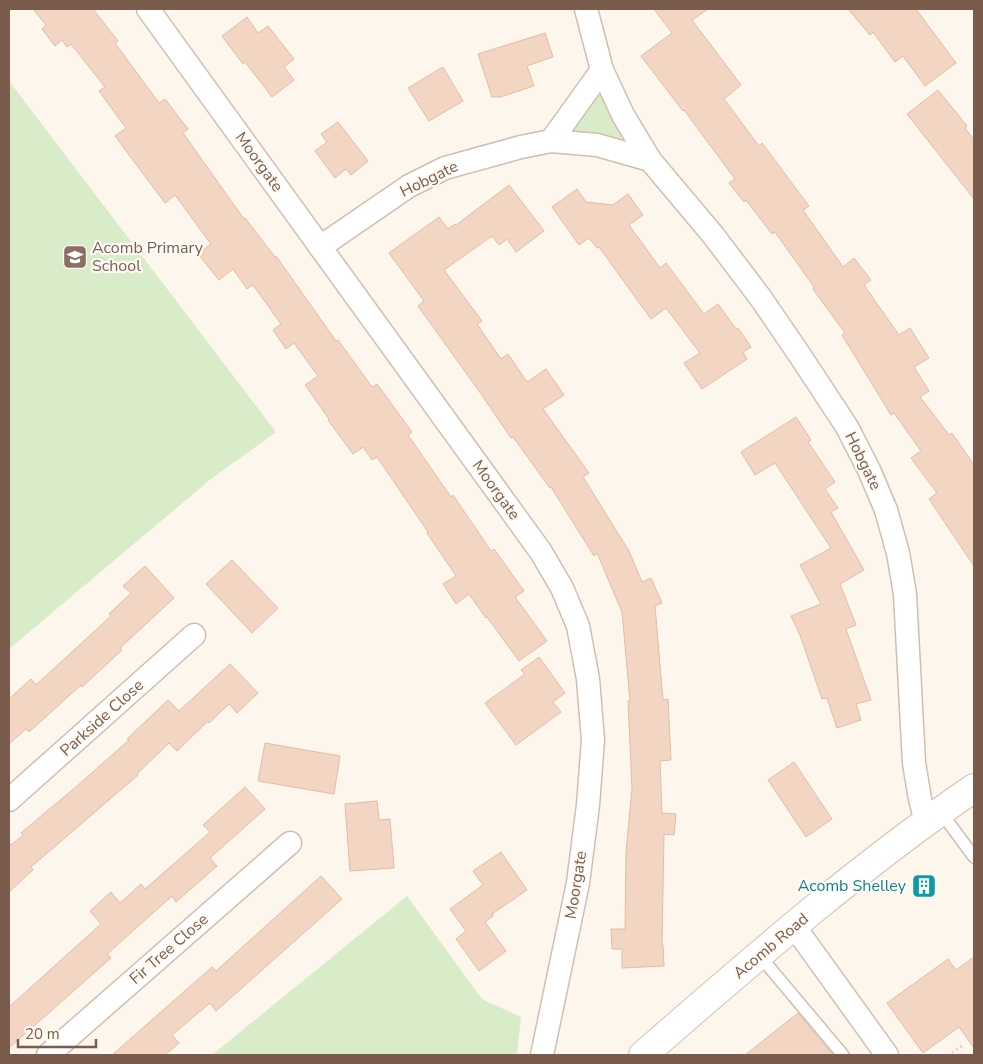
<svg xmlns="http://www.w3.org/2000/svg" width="983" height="1064" font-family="'Nunito Sans',sans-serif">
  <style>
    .green { fill: #d8ecc9 }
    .building { fill: #f3d5c3; stroke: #e6bba3 }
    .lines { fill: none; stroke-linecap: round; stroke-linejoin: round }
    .service-casing { stroke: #d1beb0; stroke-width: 14 }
    .minor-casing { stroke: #d1beb0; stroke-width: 25 }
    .secondary-casing { stroke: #d6c0b0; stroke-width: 30 }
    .path { stroke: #d9b8a5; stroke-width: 3; stroke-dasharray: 1 4; stroke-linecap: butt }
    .service { stroke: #fff; stroke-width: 11 }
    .minor { stroke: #fff; stroke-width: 22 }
    .secondary { stroke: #fff; stroke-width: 28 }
    .labels { text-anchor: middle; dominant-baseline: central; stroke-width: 4.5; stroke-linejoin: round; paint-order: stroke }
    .street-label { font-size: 16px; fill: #7a5c4d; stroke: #fffaf3 }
    .education-label { font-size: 16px; fill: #785e54; stroke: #fffaf3; text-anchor: start }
    .culture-label { font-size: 16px; fill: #0d838f; stroke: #fffaf3; text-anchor: end }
  </style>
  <rect width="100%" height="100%" fill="#fdf6ec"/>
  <!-- green -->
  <g class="green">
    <path d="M9,81L276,432L211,479L9,649Z"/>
    <path d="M599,92L624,142L572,131Z"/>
    <path d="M407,896L482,999L521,1017L517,1055H212Z"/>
  </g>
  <!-- building -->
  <g class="building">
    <path d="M33,9H93L118,41L115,43L159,103L165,99L188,129L183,133L244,219L245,218L275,257L276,256L336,341L338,340L372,387L377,384L412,432L408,435L451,497L453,495L491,551L494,549L524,591L515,597L547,641L519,661L487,617L486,618L469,594L456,604L443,584L456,576L427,533L428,532L377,457L372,460L363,447L353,454L328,420L329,419L305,385L318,376L294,343L286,349L273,330L281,324L253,285L247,289L233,269L219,280L198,254L211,244L175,195L165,203L115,136L126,128L99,91L105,87L71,44L67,47L62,40L55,46L42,29L46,25Z"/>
    <path d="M654,9H708L692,20L741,85L724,99L759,146L762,143L809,206L803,210L843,267L854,258L871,280L864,285L899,335L910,328L929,358L914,367L929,391L920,397L949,435L952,433L974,465V566L929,499L937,493L911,458L921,451L894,413L891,415L842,335L845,333L813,289L814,287L775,232L772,234L746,200L744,202L729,183L735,179L684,110L683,111L641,56L672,33Z"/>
    <path d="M848,9H916L956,63L925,86L903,56L895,62L873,32L870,35Z"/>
    <path d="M247,17L258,33L268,26L294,59L284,67L294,80L272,97L245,62L243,64L222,36Z"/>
    <path d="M545,33L553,57L527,66L534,86L500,97H492L478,54Z"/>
    <path d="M443,67L463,101L429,121L408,88Z"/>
    <path d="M938,90L967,126L965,128L974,140V199L907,114Z"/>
    <path d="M338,122L368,161L351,175L346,169L335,178L315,151L327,142L321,134Z"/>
    <path d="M509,185L544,231L516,252L507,239L499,245L492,236L444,270L482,321L477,324L501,359L508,354L527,382L546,369L564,395L543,409L589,473L583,477L629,551L642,582L651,578L662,603L655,606L663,700L668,699L671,760L660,761L662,813L676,814L674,835L664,834L662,945H663L664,966L622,968V949H612L611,929H625L626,852L632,789L628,701H630L622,612L597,553L594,556L551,487L550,488L513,437L511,438L479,391L418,306L424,301L389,253L439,217L448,229L455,224L456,225Z"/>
    <path d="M577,189L586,202L613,205L628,194L643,215L629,225L660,268L666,263L704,314L718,304L736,329L738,328L751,347L743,352L747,359L702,389L684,363L700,353L666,308L651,319L599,247L597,248L589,238L579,245L552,207Z"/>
    <path d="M796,417L811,440L808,442L835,482L825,489L838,508L831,512L864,570L840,584L856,625L846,629L871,700L856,704L861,720L837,728L827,698L822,699L800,635L791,616L821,604L800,565L831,548L775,463L755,475L741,452Z"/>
    <path d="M232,560L278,608L252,633L206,584Z"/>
    <path d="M145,566L174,598L120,648L122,650L82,687L81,685L29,732L26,729L9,744V699L31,679L36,685L111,616L109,614L131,593L123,586Z"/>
    <path d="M539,657L565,693L553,702L561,712L516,745L485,703L525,674L521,670Z"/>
    <path d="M230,664L258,693L237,713L229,704L209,723L208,721L177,751L169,743L137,774L138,775L31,867L33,870L9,892V843L11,845L23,835L21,833L77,786L129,740L127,739L168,700L179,711Z"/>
    <path d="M265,743L340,756L334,794L258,781Z"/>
    <path d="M794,762L832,819L806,837L768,780Z"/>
    <path d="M245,787L265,809L210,858L217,866L176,902L172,896L107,954L111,958L9,1048V1007L101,924L90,911L111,892L120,903L141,884L145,889L210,832L203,825Z"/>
    <path d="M377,801L379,820L390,819L394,868L350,871L345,804Z"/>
    <path d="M501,852L527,890L492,914L493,916L485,922L506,951L479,971L456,939L466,931L450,909L483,885L473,871Z"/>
    <path d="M321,876L342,899L216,1011L210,1003L172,1035L179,1043L165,1055H112L212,967L216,971Z"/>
    <path d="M974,957V1048L959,1027L923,1053L887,1003L948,959L956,970Z"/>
    <path d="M798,1013L833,1055H745Z"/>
  </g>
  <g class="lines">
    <defs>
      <g id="service">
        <path d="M940,811L974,857"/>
        <path d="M759,955L843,1055"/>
      </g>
      <g id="minor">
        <path d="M148,9L541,552L562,588L578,626L588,679L593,740L588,805L578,883L542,1055"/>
        <path d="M586,9L602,70L623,115L650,160L713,235L760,297L799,354L847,427L869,470L886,510L898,553L905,594L914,763L920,799L926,822"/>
        <path d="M551,141L602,70"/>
        <path d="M320,247L409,186L445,168L521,147L551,141L597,145L650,160"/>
        <path d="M9,800L194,635"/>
        <path d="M794,926L887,1055"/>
        <path d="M48,1055L290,843"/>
      </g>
      <path id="secondary" d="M643,1055C750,962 857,868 974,788"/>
    </defs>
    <!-- service casing -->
    <use href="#service" class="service-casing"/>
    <!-- minor casing -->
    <use href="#minor" class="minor-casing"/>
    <!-- secondary casing -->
    <use href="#secondary" class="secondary-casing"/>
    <!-- path -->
    <path class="path" d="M948,1055L962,1046"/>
    <!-- service -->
    <use href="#service" class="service"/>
    <!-- minor -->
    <use href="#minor" class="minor"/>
    <!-- secondary -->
    <use href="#secondary" class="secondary"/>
  </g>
  <!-- icons -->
  <defs>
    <symbol id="school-square" viewBox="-11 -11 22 22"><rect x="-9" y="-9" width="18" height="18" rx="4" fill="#8d6e63" stroke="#fffaf3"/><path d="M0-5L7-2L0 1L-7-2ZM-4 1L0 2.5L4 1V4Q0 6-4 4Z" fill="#fff"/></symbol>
    <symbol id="building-square" viewBox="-11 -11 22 22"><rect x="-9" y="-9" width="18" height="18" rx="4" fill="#0f9aa8" stroke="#fffaf3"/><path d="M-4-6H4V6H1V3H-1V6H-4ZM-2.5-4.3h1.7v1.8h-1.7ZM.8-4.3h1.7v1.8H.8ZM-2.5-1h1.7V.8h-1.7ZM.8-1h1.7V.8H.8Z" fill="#fff"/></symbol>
  </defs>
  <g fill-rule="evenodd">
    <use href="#school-square" x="61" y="243" width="28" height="28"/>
    <use href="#building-square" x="910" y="872" width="28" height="28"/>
  </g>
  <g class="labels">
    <!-- street labels -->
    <g class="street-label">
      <text transform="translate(259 162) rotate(54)">Moorgate</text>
      <text transform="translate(429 179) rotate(-26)">Hobgate</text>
      <text transform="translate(863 461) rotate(64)">Hobgate</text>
      <text transform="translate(496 490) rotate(54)">Moorgate</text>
      <text transform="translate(102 718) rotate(-42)">Parkside Close</text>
      <text transform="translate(576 885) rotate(-81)">Moorgate</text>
      <text transform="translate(771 946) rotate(-40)">Acomb Road</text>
      <text transform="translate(169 949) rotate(-41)">Fir Tree Close</text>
    </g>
    <!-- education labels -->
    <g class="education-label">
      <text x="92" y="248">Acomb Primary<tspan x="92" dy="18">School</tspan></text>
    </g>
    <!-- culture labels -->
    <g class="culture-label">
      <text x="906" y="886">Acomb Shelley</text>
    </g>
  </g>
  <!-- border -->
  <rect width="983" height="1064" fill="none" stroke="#7a5c4d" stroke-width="20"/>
  <!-- scale -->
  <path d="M18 1039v8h78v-8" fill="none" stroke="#7a5c4d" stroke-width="2.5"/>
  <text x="25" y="1039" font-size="15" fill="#7a5c4d" stroke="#fffaf3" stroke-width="4" paint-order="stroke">20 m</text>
</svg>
